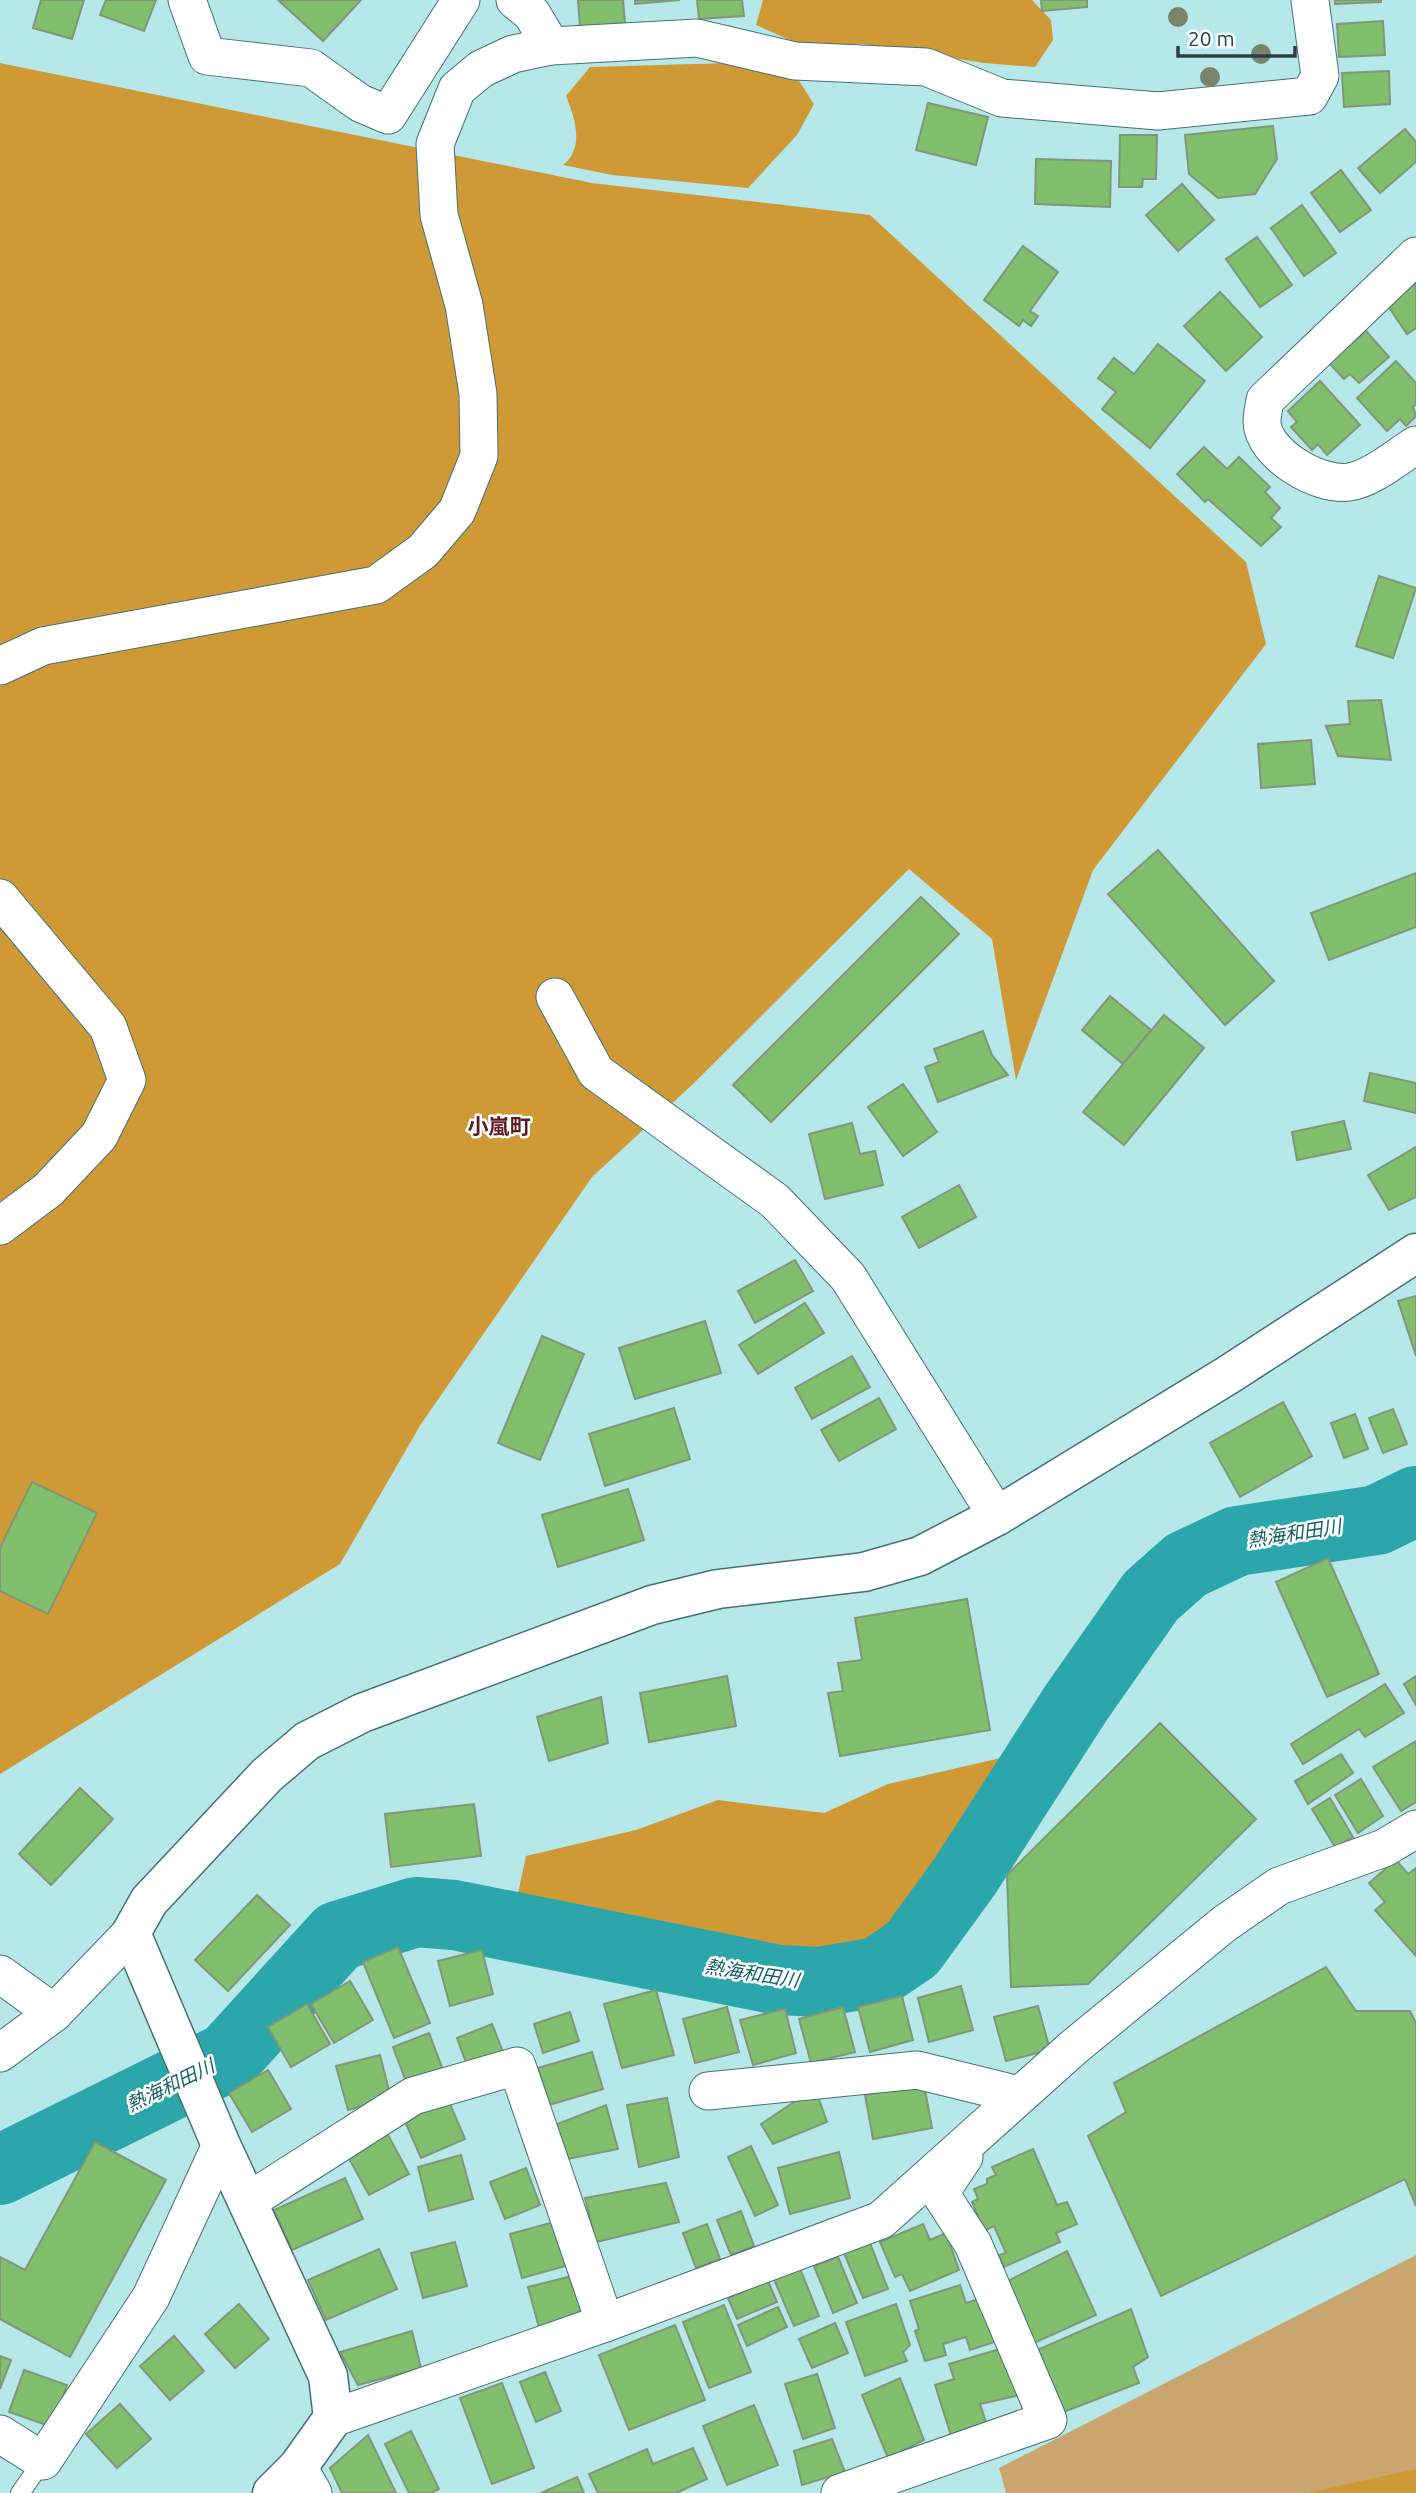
<svg xmlns="http://www.w3.org/2000/svg" width="1416" height="2493" font-family="Ubuntu,'Noto Sans JP',sans-serif">
  <style>
    .green { fill: #c9a66f }
    .forest { fill: #cf9936 }
    .lines { fill: none; stroke-linecap: round; stroke-linejoin: round }
    .river { stroke: #2ba7ab; stroke-width: 70 }
    .building { fill: #81bf6d; stroke: #819779; stroke-width: 2 }
    .service-casing { stroke: #447274; stroke-width: 20 }
    .minor-casing { stroke: #447274; stroke-width: 39 }
    .tertiary-casing { stroke: #447274; stroke-width: 41 }
    .service { stroke: #fff; stroke-width: 18 }
    .minor { stroke: #fff; stroke-width: 37 }
    .tertiary { stroke: #fff; stroke-width: 38 }
    .tree { fill: #7a846d }
    .labels { text-anchor: middle; dominant-baseline: central; stroke-width: 5; stroke-linejoin: round; paint-order: stroke }
    .water-label { font-size: 19px; font-style: italic; fill: #1b5c5e; stroke: #faffff }
    .quarter-label { font-size: 21px; font-weight: bold; fill: #601b22; stroke: #faffff }
  </style>
  <rect width="100%" height="100%" fill="#b6e8e9"/>
  <!-- green -->
  <path class="green" d="M1416,2255V2477L1351,2493H1006L999,2468Z"/>
  <!-- forest -->
  <g class="forest">
    <path d="M763,0H1032L1051,20L1053,40L1035,67L984,63L863,44H799L756,25Z"/>
    <path d="M765,62L799,81L814,104L797,135L748,188L612,175L563,165C585,148 575,118 566,96L590,67Z"/>
    <path d="M0,63L592,183L870,215L1246,562L1266,644L1093,870L1016,1080L992,939L909,869L692,1085L592,1177L421,1424L340,1564L0,1774Z"/>
    <path d="M1048,1747L924,1956L795,1994L545,1933L517,1898L526,1856L636,1830L718,1800L824,1813L888,1784Z"/>
    <path d="M1416,2469V2493H1307Z"/>
  </g>
  <g class="lines">
    <!-- river -->
    <path class="river" d="M0,2170L228,2057L338,1936L416,1912L454,1915L779,1980L819,1982L878,1972L912,1949L965,1876L1076,1703L1151,1596L1186,1565L1237,1541L1377,1520L1416,1501"/>
  </g>
  <!-- building -->
  <g class="building">
    <path d="M41,0H84L72,39L33,28Z"/>
    <path d="M106,0H156L144,31L100,15Z"/>
    <path d="M278,0H361L323,41Z"/>
    <path d="M578,0H623L625,23L580,27Z"/>
    <path d="M635,0H680L635,4Z"/>
    <path d="M697,0H742L744,16L699,19Z"/>
    <path d="M1041,0H1087V7L1042,11Z"/>
    <path d="M1335,0H1381V2L1335,4Z"/>
    <path d="M1383,21L1385,55L1339,57L1337,24Z"/>
    <path d="M1389,71L1390,104L1344,107L1342,73Z"/>
    <path d="M928,103L988,117L976,165L916,150Z"/>
    <path d="M1273,126L1277,159L1255,194L1218,198L1189,174L1185,135Z"/>
    <path d="M1405,129L1416,142V162L1380,193L1358,168Z"/>
    <path d="M1120,135H1157L1156,179H1143L1142,187H1119Z"/>
    <path d="M1036,159L1111,161L1110,207L1035,204Z"/>
    <path d="M1341,170L1371,210L1340,232L1311,193Z"/>
    <path d="M1182,184L1214,220L1178,251L1146,215Z"/>
    <path d="M1302,205L1336,253L1304,276L1271,228Z"/>
    <path d="M1257,237L1292,285L1260,307L1226,259Z"/>
    <path d="M1023,246L1058,272L1030,311L1038,316L1031,326L1023,320L1019,326L984,300Z"/>
    <path d="M1416,283V328L1407,334L1386,303Z"/>
    <path d="M1220,292L1262,337L1226,371L1184,326Z"/>
    <path d="M1366,331L1389,357L1359,383L1350,374L1344,379L1329,363Z"/>
    <path d="M1158,344L1205,381L1150,448L1102,409L1116,392L1098,378L1114,358L1134,374Z"/>
    <path d="M1396,361L1416,383V404L1413,407L1416,416L1406,426L1400,419L1387,431L1357,398Z"/>
    <path d="M1320,381L1360,425L1327,455L1318,444L1312,450L1291,427L1297,422L1288,411Z"/>
    <path d="M1204,447L1227,469L1239,457L1270,487L1265,492L1280,508L1271,518L1281,527L1261,546L1208,499L1205,502L1177,474Z"/>
    <path d="M1379,576L1416,588L1393,658L1356,646Z"/>
    <path d="M1381,700L1391,760L1338,756L1326,726L1350,724L1348,701Z"/>
    <path d="M1311,740L1315,784L1261,788L1258,744Z"/>
    <path d="M1158,850L1274,981L1225,1025L1108,894Z"/>
    <path d="M1416,873V927L1329,960L1311,913Z"/>
    <path d="M921,897L959,934L771,1122L733,1085Z"/>
    <path d="M1110,996L1151,1030L1123,1064L1082,1030Z"/>
    <path d="M1164,1015L1204,1048L1124,1145L1083,1112Z"/>
    <path d="M983,1031L992,1055L1008,1075L938,1102L925,1067L939,1062L934,1049Z"/>
    <path d="M1370,1073L1416,1083V1113L1364,1101Z"/>
    <path d="M903,1084L937,1132L903,1156L868,1107Z"/>
    <path d="M1344,1121L1351,1149L1297,1160L1292,1132Z"/>
    <path d="M852,1123L860,1154L875,1151L883,1185L825,1199L809,1134Z"/>
    <path d="M1416,1147V1197L1389,1210L1368,1175Z"/>
    <path d="M959,1185L976,1217L919,1248L902,1217Z"/>
    <path d="M795,1260L813,1291L755,1323L738,1291Z"/>
    <path d="M1416,1296V1356L1398,1301Z"/>
    <path d="M805,1303L824,1333L758,1374L739,1345Z"/>
    <path d="M705,1321L721,1373L635,1399L619,1348Z"/>
    <path d="M542,1336L584,1354L540,1460L498,1443Z"/>
    <path d="M852,1356L870,1387L812,1419L795,1388Z"/>
    <path d="M879,1398L896,1429L839,1461L821,1430Z"/>
    <path d="M1283,1402L1312,1456L1240,1497L1210,1443Z"/>
    <path d="M674,1408L690,1459L605,1486L589,1434Z"/>
    <path d="M1393,1409L1407,1444L1383,1453L1369,1418Z"/>
    <path d="M1355,1414L1368,1449L1344,1458L1331,1423Z"/>
    <path d="M32,1482L97,1513L48,1614L0,1591V1548Z"/>
    <path d="M628,1489L644,1540L558,1567L542,1515Z"/>
    <path d="M1328,1558L1379,1674L1327,1697L1276,1582Z"/>
    <path d="M967,1599L990,1730L840,1756L828,1693L843,1691L838,1663L862,1660L855,1618Z"/>
    <path d="M727,1676L736,1726L649,1742L640,1693Z"/>
    <path d="M1416,1676V1705L1404,1684Z"/>
    <path d="M1385,1684L1404,1713L1365,1737L1359,1729L1303,1764L1291,1744Z"/>
    <path d="M601,1697L608,1743L549,1761L537,1717Z"/>
    <path d="M1160,1723L1256,1819L1088,1984L1011,1987L1007,1875Z"/>
    <path d="M1416,1741V1802L1401,1811L1373,1767Z"/>
    <path d="M1341,1754L1353,1773L1308,1804L1295,1781Z"/>
    <path d="M1361,1779L1383,1816L1358,1833L1335,1795Z"/>
    <path d="M80,1788L113,1819L51,1885L19,1854Z"/>
    <path d="M1330,1798L1353,1837L1335,1847L1312,1809Z"/>
    <path d="M474,1804L481,1856L391,1867L385,1814Z"/>
    <path d="M1396,1860L1408,1874L1416,1868V1956L1375,1910L1385,1902L1369,1883Z"/>
    <path d="M257,1895L290,1925L228,1991L195,1960Z"/>
    <path d="M398,1947L430,2023L394,2038L363,1962Z"/>
    <path d="M482,1950L493,1994L450,2006L438,1961Z"/>
    <path d="M1326,1967L1356,2011H1410L1416,2023V2206L1405,2179L1161,2296L1088,2136L1126,2112L1114,2083Z"/>
    <path d="M350,1981L373,2020L334,2043L311,2004Z"/>
    <path d="M961,1986L973,2030L929,2042L918,1998Z"/>
    <path d="M656,1990L674,2055L622,2068L604,2004Z"/>
    <path d="M902,1996L913,2040L870,2052L858,2007Z"/>
    <path d="M307,2004L330,2044L291,2067L268,2027Z"/>
    <path d="M1038,2006L1050,2050L1006,2061L994,2017Z"/>
    <path d="M727,2007L739,2052L695,2063L683,2019Z"/>
    <path d="M843,2007L855,2052L811,2063L799,2019Z"/>
    <path d="M785,2009L796,2053L753,2065L740,2020Z"/>
    <path d="M570,2012L579,2041L543,2053L534,2024Z"/>
    <path d="M492,2024L507,2062L471,2076L457,2038Z"/>
    <path d="M429,2033L443,2070L407,2084L393,2047Z"/>
    <path d="M592,2052L603,2089L549,2105L538,2068Z"/>
    <path d="M380,2055L391,2098L348,2110L336,2066Z"/>
    <path d="M268,2070L291,2109L252,2132L229,2093Z"/>
    <path d="M924,2084L932,2128L873,2139L865,2095Z"/>
    <path d="M815,2088L827,2122L773,2144L761,2124Z"/>
    <path d="M447,2097L465,2139L421,2158L403,2117Z"/>
    <path d="M667,2098L679,2157L639,2167L627,2105Z"/>
    <path d="M606,2105L618,2149L562,2160L552,2126Z"/>
    <path d="M387,2133L409,2174L369,2195L347,2155Z"/>
    <path d="M95,2142L166,2180L70,2357L0,2319V2257L25,2270Z"/>
    <path d="M751,2146L778,2205L755,2216L728,2157Z"/>
    <path d="M1033,2149L1057,2205L1067,2202L1077,2224L1056,2233L1060,2242L1004,2267L999,2255L1006,2253L994,2226L984,2231L972,2202L978,2199L974,2189L987,2184V2179L996,2175L992,2167Z"/>
    <path d="M839,2152L850,2198L790,2214L778,2168Z"/>
    <path d="M461,2155L473,2199L429,2211L418,2167Z"/>
    <path d="M526,2168L540,2205L505,2219L490,2182Z"/>
    <path d="M345,2178L363,2219L292,2250L274,2210Z"/>
    <path d="M666,2183L679,2222L596,2242L585,2198Z"/>
    <path d="M741,2211L754,2246L731,2255L717,2220Z"/>
    <path d="M554,2222L565,2266L522,2278L510,2234Z"/>
    <path d="M707,2224L720,2259L696,2268L683,2233Z"/>
    <path d="M923,2224L930,2240L946,2233L959,2270L910,2291L902,2274L895,2277L880,2242Z"/>
    <path d="M455,2242L467,2286L423,2298L411,2253Z"/>
    <path d="M870,2243L888,2289L863,2298L844,2253Z"/>
    <path d="M379,2249L397,2289L326,2320L308,2280Z"/>
    <path d="M1067,2251L1096,2315L1034,2343L1006,2282Z"/>
    <path d="M838,2257L857,2303L833,2313L814,2266Z"/>
    <path d="M799,2266L819,2316L794,2326L773,2277Z"/>
    <path d="M572,2276L584,2320L540,2331L528,2287Z"/>
    <path d="M768,2281L777,2302L737,2319L728,2298Z"/>
    <path d="M960,2285L966,2303L982,2298L997,2341L970,2350L966,2337L943,2344L946,2355L925,2361L915,2331L919,2329L910,2301Z"/>
    <path d="M239,2304L269,2339L235,2368L205,2334Z"/>
    <path d="M896,2304L910,2345L903,2352L907,2361L865,2376L846,2322Z"/>
    <path d="M724,2305L751,2372L709,2388L683,2322Z"/>
    <path d="M778,2307L787,2327L747,2346L738,2325Z"/>
    <path d="M1131,2309L1148,2357L1133,2367L1139,2383L1061,2413L1035,2351Z"/>
    <path d="M835,2323L848,2353L812,2368L799,2339Z"/>
    <path d="M675,2325L705,2400L629,2430L599,2355Z"/>
    <path d="M412,2331L421,2368L358,2385L340,2352Z"/>
    <path d="M174,2336L204,2371L170,2400L140,2366Z"/>
    <path d="M1000,2349L1020,2395L980,2404L990,2434L954,2445L935,2385L954,2379L949,2364Z"/>
    <path d="M0,2356L11,2360L0,2389Z"/>
    <path d="M24,2370L67,2385L52,2427L9,2412Z"/>
    <path d="M545,2372L561,2411L536,2422L520,2382Z"/>
    <path d="M817,2374L835,2428L803,2439L785,2384Z"/>
    <path d="M900,2378L924,2440L888,2458L862,2395Z"/>
    <path d="M502,2383L534,2468L492,2484L460,2398Z"/>
    <path d="M120,2404L151,2439L117,2468L86,2434Z"/>
    <path d="M754,2405L778,2465L727,2485L703,2426Z"/>
    <path d="M411,2431L439,2489L431,2493H409L385,2444Z"/>
    <path d="M368,2435L396,2493H342L330,2468Z"/>
    <path d="M832,2439L845,2472L802,2485L794,2451Z"/>
    <path d="M693,2448L707,2479L676,2493H598L589,2474L647,2449L653,2464Z"/>
    <path d="M577,2477L584,2493H541Z"/>
  </g>
  <g class="lines">
    <defs>
      <path id="service" d="M20,2493L43,2461"/>
      <g id="minor">
        <path d="M187,0L207,56L311,68L360,103L388,115L461,0"/>
        <path d="M515,0L532,14L551,46L697,38L795,61L926,67L1002,98L1158,111L1309,96L1320,76L1310,0"/>
        <path d="M1416,256L1265,400C1264,407 1262,415 1262,422C1263,454 1319,487 1349,482C1371,479 1397,457 1416,445"/>
        <path d="M0,666L43,646L376,585L423,551L457,511L479,456L478,394L464,305L439,215L435,144L457,89L481,69L513,54L551,46"/>
        <path d="M0,898L108,1027L127,1080L99,1136L48,1190L0,1226"/>
        <path d="M555,997L596,1072L775,1201L848,1277L997,1516"/>
        <path d="M0,1974L54,2013L131,1933"/>
        <path d="M0,2053L54,2013"/>
        <path d="M708,2091L917,2070L1019,2095"/>
        <path d="M247,2202L413,2096L517,2066L605,2323"/>
        <path d="M333,2418L605,2323L881,2220L1074,2047L1224,1924L1279,1886L1384,1848L1416,1829"/>
        <path d="M0,2434L43,2461L151,2297L221,2145"/>
        <path d="M298,2467L313,2493"/>
        <path d="M840,2493L1048,2420L973,2244L940,2193L964,2157"/>
      </g>
      <path id="tertiary" d="M272,2493L298,2467L333,2418L328,2376L221,2145L131,1933L149,1901L267,1775L307,1741L362,1713L652,1605L718,1589L864,1572L920,1556L997,1516L1228,1375L1416,1253"/>
    </defs>
    <!-- service casing -->
    <use href="#service" class="service-casing"/>
    <!-- minor casing -->
    <use href="#minor" class="minor-casing"/>
    <!-- tertiary casing -->
    <use href="#tertiary" class="tertiary-casing"/>
    <!-- service -->
    <use href="#service" class="service"/>
    <!-- minor -->
    <use href="#minor" class="minor"/>
    <!-- tertiary -->
    <use href="#tertiary" class="tertiary"/>
  </g>
  <!-- trees -->
  <g class="tree">
    <circle cx="1178" cy="17" r="10"/>
    <circle cx="1261" cy="54" r="10"/>
    <circle cx="1210" cy="77" r="10"/>
  </g>
  <g class="labels">
    <!-- water labels -->
    <g class="water-label">
      <text transform="translate(1294 1533) rotate(-9)">熱海和田川</text>
      <text transform="translate(752 1973) rotate(9)">熱海和田川</text>
      <text transform="translate(170 2085) rotate(-26)">熱海和田川</text>
    </g>
    <!-- quarter labels -->
    <g class="quarter-label">
      <text x="499" y="1126">小嵐町</text>
    </g>
  </g>
  <!-- scale -->
  <path d="M1178 46v10h117v-10" fill="none" stroke="#2b3f40" stroke-width="3.5"/>
  <text x="1188" y="46" font-size="21" fill="#2b3f40" stroke="#faffff" stroke-width="5" paint-order="stroke">20 m</text>
</svg>
